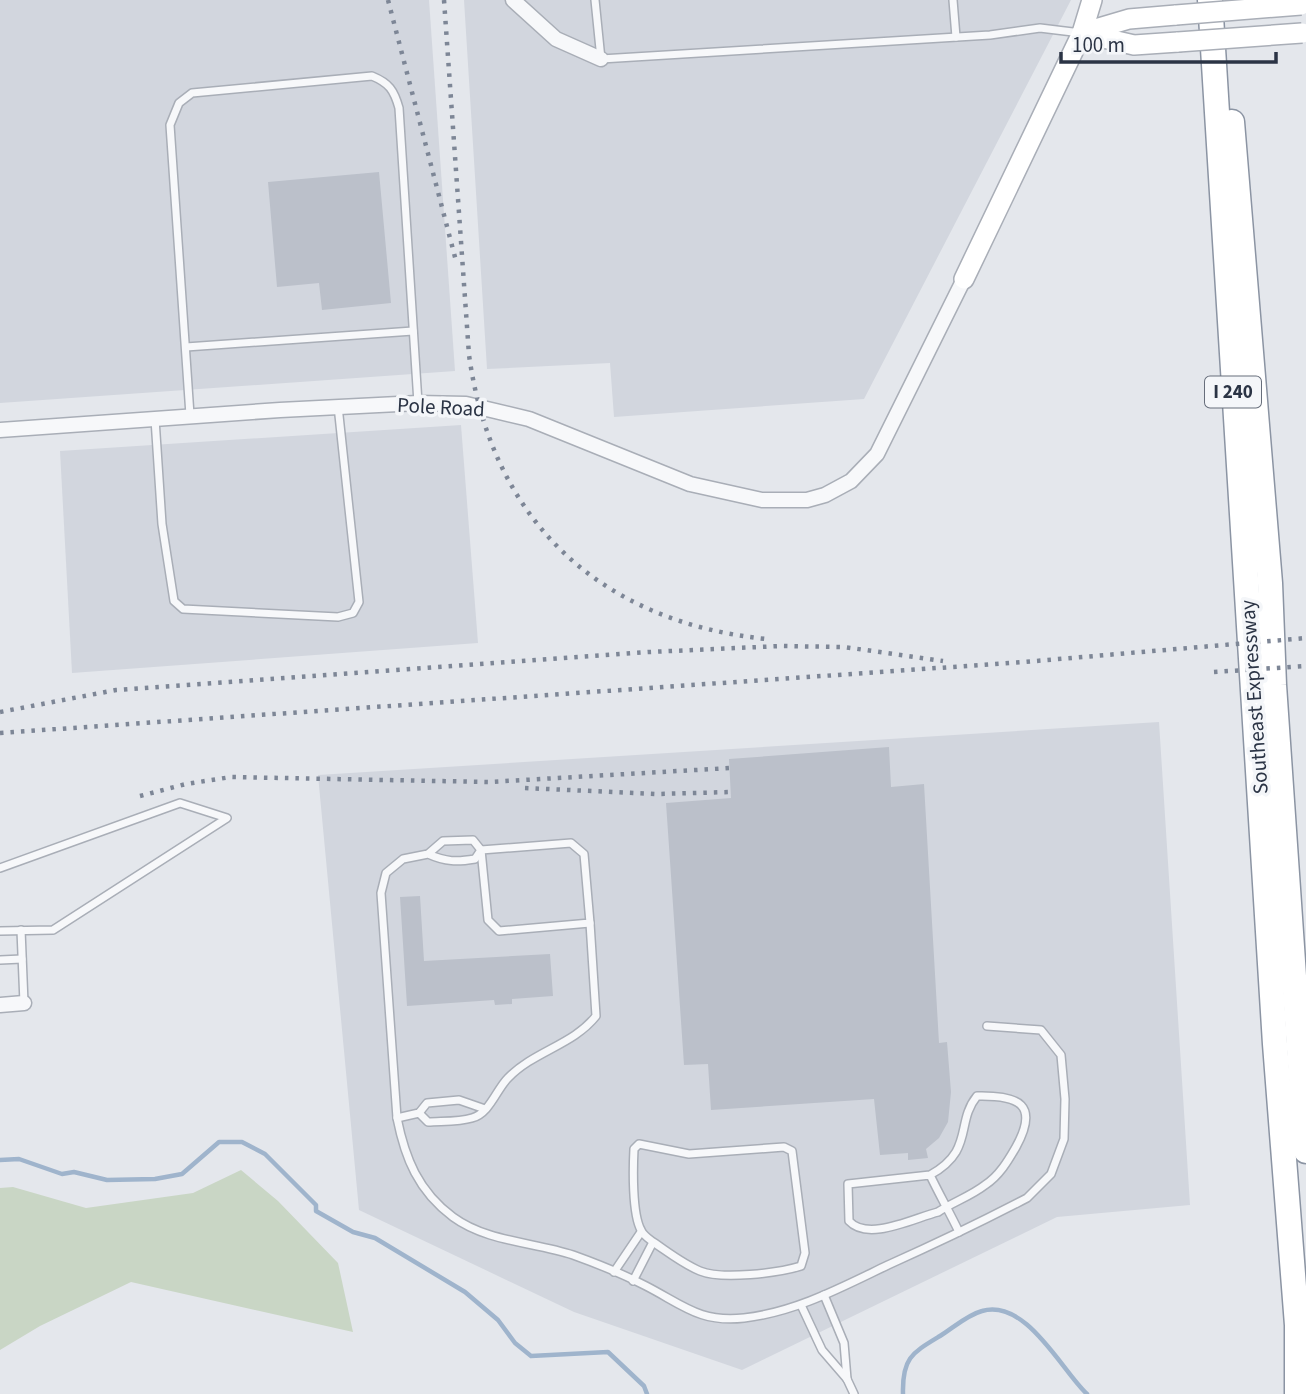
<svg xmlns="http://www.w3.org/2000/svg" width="1306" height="1394" font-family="'Source Sans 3',sans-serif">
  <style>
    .built { fill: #d2d6de }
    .green { fill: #c9d6c5 }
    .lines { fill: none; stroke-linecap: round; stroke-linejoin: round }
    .stream { stroke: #9fb4cc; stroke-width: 4.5 }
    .building { fill: #bbc0ca }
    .lane-casing { stroke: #a9aeb7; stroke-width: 10 }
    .street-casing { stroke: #a9aeb7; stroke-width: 17 }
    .secondary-casing { stroke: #a9aeb7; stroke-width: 22 }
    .highway-casing { stroke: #8b94a3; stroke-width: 27 }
    .lane { stroke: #f7f8fa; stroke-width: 7 }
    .street { stroke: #f7f8fa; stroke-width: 14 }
    .secondary { stroke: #fff; stroke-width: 19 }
    .highway { stroke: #fff; stroke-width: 24 }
    .rail { stroke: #7d8696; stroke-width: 4.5; stroke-dasharray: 3.5 7; stroke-linecap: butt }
    .secondary-bridge-casing { stroke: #a9aeb7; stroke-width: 22; stroke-linecap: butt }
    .secondary-bridge { stroke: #fff; stroke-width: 19 }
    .labels { text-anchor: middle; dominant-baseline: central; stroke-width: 7; stroke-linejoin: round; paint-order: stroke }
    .shield { fill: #f4f6f9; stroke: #676e7b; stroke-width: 2 }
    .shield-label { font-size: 19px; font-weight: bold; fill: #2b3445 }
    .street-label { font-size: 21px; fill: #2b3445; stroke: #f4f6f9 }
  </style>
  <rect width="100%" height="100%" fill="#e4e7ec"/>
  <!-- built -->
  <g class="built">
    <path d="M0,0H429L455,371L0,403Z"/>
    <path d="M464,0H1071L864,399L614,417L610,363L487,369Z"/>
    <path d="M461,425L478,643L72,673L60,451Z"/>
    <path d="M1159,722L1190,1205L1057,1217L742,1370L574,1312L359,1210L318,775Z"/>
  </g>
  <!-- green -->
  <path class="green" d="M241,1170L278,1201L338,1263L353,1332L131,1282L40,1326L0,1350V1188L13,1187L86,1208L193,1193Z"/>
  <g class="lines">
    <!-- stream -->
    <g class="stream">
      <path d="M0,1160L19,1159L62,1174L74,1172L107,1180L155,1179L182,1174L219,1142H242L265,1154L316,1205V1211L353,1232L375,1238L465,1292L498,1320L515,1343L531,1356L608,1352L644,1386L647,1394"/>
      <path d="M903,1394C902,1358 912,1353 940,1336C953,1328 967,1315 982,1311C1026,1298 1062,1371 1087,1394"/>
    </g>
  </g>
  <!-- building -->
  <g class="building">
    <path d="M379,172L391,303L322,310L319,283L277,287L268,182Z"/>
    <path d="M889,747L891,787L924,784L939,1043L947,1042L951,1092L948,1122L939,1138L926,1149L928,1158L908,1160V1153L880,1155L874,1099L711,1110L708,1064L684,1065L666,803L731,798L729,759Z"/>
    <path d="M420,896L424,961L550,954L553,996L512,999V1004L495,1005L494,1000L407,1006L400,897Z"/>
  </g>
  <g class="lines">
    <defs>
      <g id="lane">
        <path d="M595,0L601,59L990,35L1040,28L1081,33"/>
        <path d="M953,0L956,37"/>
        <path d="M186,347L413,331"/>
        <path d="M190,415L170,125L179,103L192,93L372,76C389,83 394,90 399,108L418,403"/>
        <path d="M155,419L162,524L174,601L183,609L338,617L353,613L359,602L338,406"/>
        <path d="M571,843L584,854L590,923L499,931L488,920L481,850Z"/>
        <path d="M428,854C446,862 457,862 475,859L481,850L473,840L443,841L428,854L403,859L386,873L381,893L397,1118C405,1158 418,1191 453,1217C487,1242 534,1242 573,1255C598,1264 623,1274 646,1286C683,1305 700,1323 744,1318C796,1312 842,1287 888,1265C935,1244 981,1222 1027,1198L1051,1174L1064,1139L1065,1099L1061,1055L1041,1030L987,1026"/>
        <path d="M0,868L180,803L227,818L53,930L0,931"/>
        <path d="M21,930L24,1003"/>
        <path d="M0,960L22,959"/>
        <path d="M419,1113L428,1122C442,1121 459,1122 472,1118C490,1113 496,1090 508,1078C534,1051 573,1045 596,1016L590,923"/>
        <path d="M397,1118L419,1113L427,1103L459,1100L485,1109"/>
        <path d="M930,1175C975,1150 955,1123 977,1096C1020,1095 1039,1105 1016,1147C1008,1161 999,1176 985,1185C971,1196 953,1202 938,1212C914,1218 868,1242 849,1221L848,1184L930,1175C939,1194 950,1213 959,1232"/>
        <path d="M614,1272L641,1232"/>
        <path d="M633,1281L653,1242C668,1252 683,1264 700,1271C722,1280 778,1273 801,1266L805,1253L792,1151L784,1147L689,1154L639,1144L634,1149C633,1168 632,1214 641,1230C643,1235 649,1239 653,1242"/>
        <path d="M824,1295L844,1343L847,1379"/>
        <path d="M801,1305L822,1350L847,1379L854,1394"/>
      </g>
      <g id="street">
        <path d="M513,0L556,39L601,59"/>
        <path d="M0,430L280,410L418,403L466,404L529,419L690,484L762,500H807L825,495L851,481L877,454L964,279"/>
        <path d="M0,1005L24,1003"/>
      </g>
      <g id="secondary">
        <path d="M1085,32L1129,19L1176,15"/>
        <path d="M1082,33L1134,45L1178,42"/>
        <path d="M964,279L1082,33L1092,0"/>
      </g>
      <g id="highway">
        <path d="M1210,0L1275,1044L1297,1325V1394"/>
        <path d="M1232,122L1270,583L1274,685L1306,1151"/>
      </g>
    </defs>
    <!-- lane casing -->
    <use href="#lane" class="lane-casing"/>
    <!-- street casing -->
    <use href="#street" class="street-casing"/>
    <!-- secondary casing -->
    <use href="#secondary" class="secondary-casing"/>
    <!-- highway casing -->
    <use href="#highway" class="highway-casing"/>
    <!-- lane -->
    <use href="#lane" class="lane"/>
    <!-- street -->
    <use href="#street" class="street"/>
    <!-- secondary -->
    <use href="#secondary" class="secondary"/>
    <!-- highway -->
    <use href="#highway" class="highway"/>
    <!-- rail -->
    <g class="rail">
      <path d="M388,0L456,261"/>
      <path d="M444,0L469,355C492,521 600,622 766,639"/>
      <path d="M1214,672L1306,666"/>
      <path d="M0,712L116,690L649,652L781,646L844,647L943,661"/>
      <path d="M0,733L1024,662L1306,638"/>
      <path d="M525,788L657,794L731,792"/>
      <path d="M140,796L186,784L231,777L489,782L730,768"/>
    </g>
    <defs>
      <g id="secondary-bridge">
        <path d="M1176,15L1301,5"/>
        <path d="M1178,42L1302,33"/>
      </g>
    </defs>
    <!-- secondary-bridge casing -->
    <use href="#secondary-bridge" class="secondary-bridge-casing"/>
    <!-- secondary-bridge -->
    <use href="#secondary-bridge" class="secondary-bridge"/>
  </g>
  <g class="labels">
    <!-- shield labels -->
    <rect class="shield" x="1205" y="376.5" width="56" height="31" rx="5"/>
    <g class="shield-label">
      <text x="1233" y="392">I 240</text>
    </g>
    <!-- street labels -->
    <g class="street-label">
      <text transform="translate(441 407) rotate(3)">Pole Road</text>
      <text transform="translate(1254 697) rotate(-94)">Southeast Expressway</text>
    </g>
  </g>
  <!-- scale -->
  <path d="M1061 52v10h215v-10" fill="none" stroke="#2b3445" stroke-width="3.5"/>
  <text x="1072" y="52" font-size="21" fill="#2b3445" stroke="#f4f6f9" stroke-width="5" paint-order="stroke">100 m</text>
</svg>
